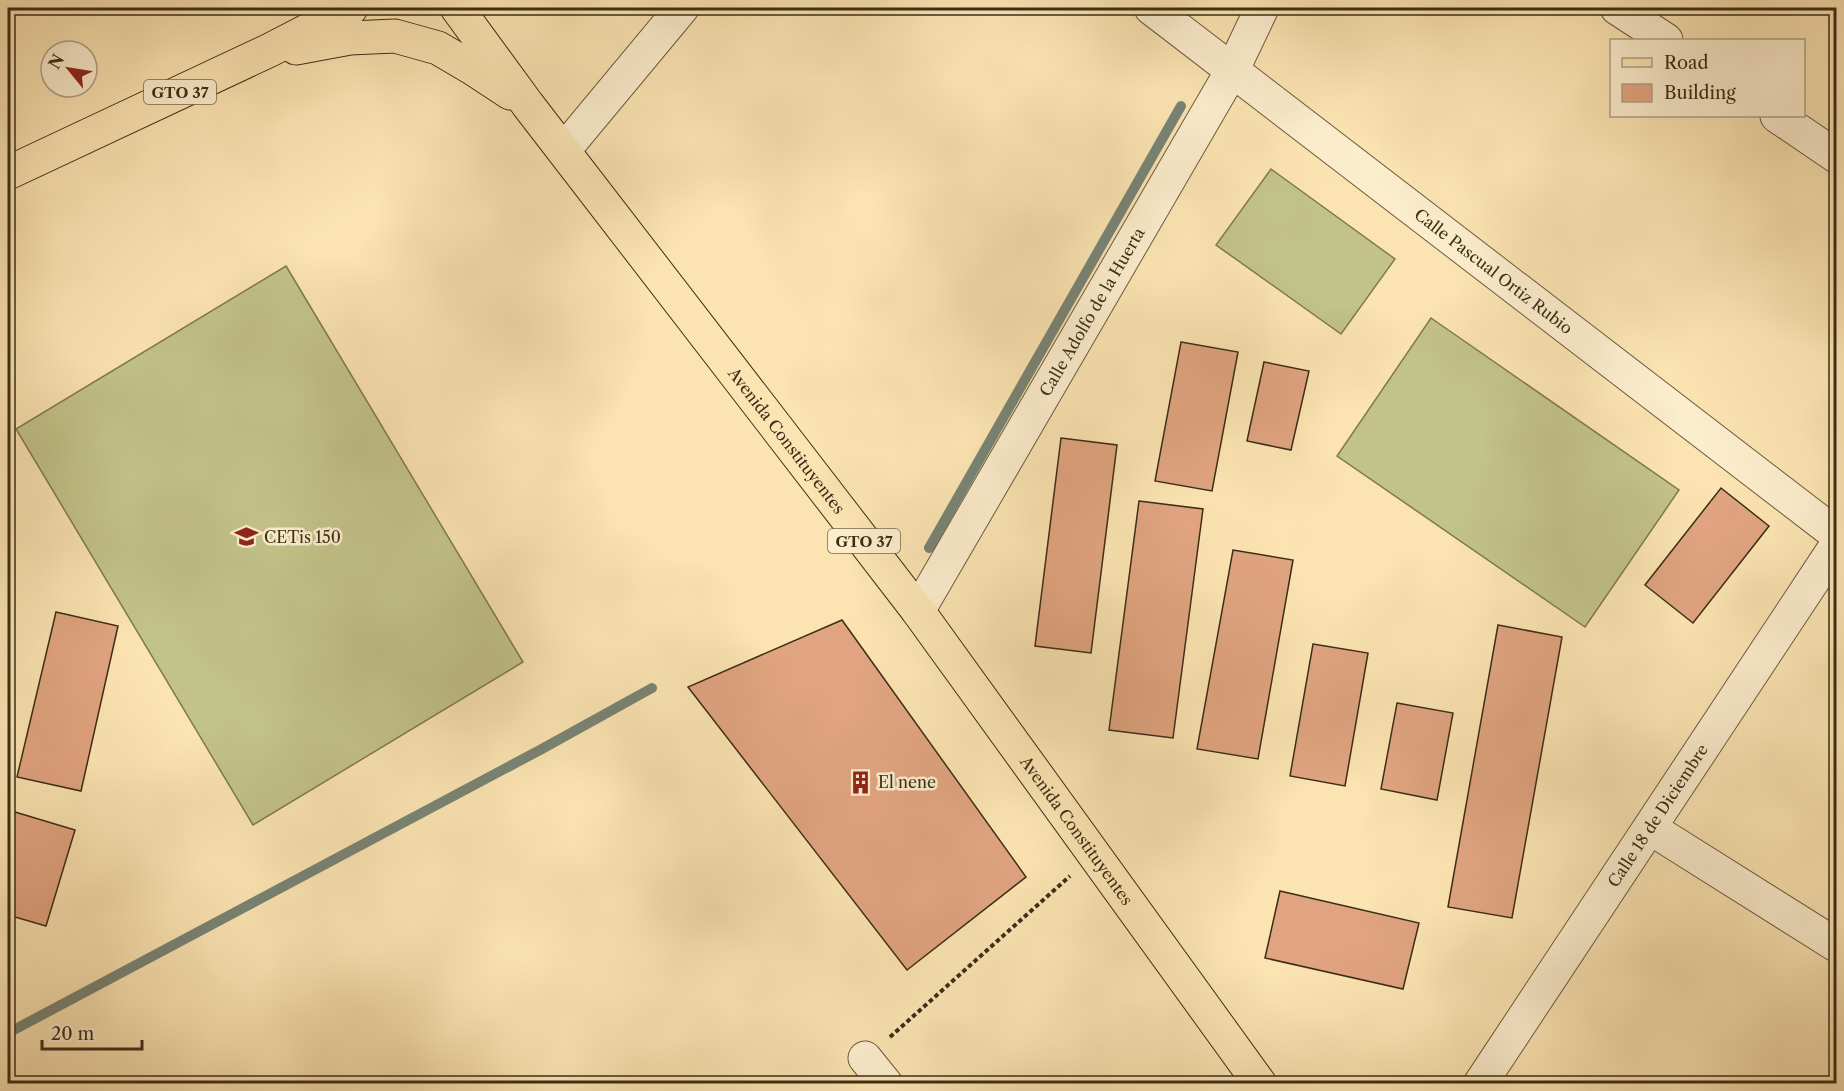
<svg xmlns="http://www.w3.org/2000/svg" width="1844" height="1091" font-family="'Libre Caslon Text',serif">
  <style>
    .garden { fill: #c2c389; stroke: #7f7850; stroke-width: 1.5 }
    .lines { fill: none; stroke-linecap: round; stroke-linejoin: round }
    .stream { stroke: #788475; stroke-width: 10 }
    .building { fill: #e0a480; stroke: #3c2d17; stroke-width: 1.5 }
    .minor-casing { stroke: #6c5b3e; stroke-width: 35 }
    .primary-casing { stroke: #3c2d17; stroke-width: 35 }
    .path { stroke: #3c2d17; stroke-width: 4; stroke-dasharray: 4.5 3; stroke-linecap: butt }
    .minor { stroke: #fcedcd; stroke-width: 33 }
    .primary { stroke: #fbe4b2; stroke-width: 33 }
    .labels { text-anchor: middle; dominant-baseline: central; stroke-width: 5; stroke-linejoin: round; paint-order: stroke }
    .shield { fill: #fcedcd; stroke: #76674e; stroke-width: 1.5 }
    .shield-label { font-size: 15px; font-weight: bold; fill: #3c2d17 }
    .street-label { font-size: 16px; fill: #3c2d17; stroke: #fcedcd }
    .poi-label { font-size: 16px; fill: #3c2d17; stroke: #fcedcd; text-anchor: start }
  </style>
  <rect width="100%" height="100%" fill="#fbe4b2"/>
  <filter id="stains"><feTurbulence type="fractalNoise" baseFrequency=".00333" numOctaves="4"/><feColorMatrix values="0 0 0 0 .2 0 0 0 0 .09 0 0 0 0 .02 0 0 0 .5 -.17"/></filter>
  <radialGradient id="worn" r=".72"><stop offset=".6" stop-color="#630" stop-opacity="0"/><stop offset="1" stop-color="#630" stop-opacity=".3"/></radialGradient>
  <!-- garden -->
  <g class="garden">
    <path d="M1271,169L1395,259L1341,334L1216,245Z"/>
    <path d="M286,266L523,662L253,825L16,429Z"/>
    <path d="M1431,318L1679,490L1585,627L1337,456Z"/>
  </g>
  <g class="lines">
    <!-- stream -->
    <g class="stream">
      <path d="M929,548L1181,106"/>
      <path d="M8,1033L540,750L652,688"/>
    </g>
  </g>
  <!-- building -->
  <g class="building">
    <path d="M1181,342L1238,352L1212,491L1155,481Z"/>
    <path d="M1264,362L1309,371L1291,450L1247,441Z"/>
    <path d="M1061,438L1117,445L1091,653L1035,646Z"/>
    <path d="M1721,488L1769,526L1693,623L1645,585Z"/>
    <path d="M1139,501L1203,509L1173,738L1109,730Z"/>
    <path d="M1233,550L1293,560L1258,759L1197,749Z"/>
    <path d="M56,612L118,626L81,791L17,777Z"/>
    <path d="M842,620L1026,877L907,970L688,687Z"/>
    <path d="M1498,625L1562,637L1512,918L1448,907Z"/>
    <path d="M1313,644L1368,653L1345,786L1290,776Z"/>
    <path d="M1397,703L1453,713L1437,800L1381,789Z"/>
    <path d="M15,812L75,830L46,926L8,915V837Z"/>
    <path d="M1280,891L1419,923L1403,989L1265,958Z"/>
  </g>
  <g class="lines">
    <defs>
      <g id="minor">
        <path id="s1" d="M1151,8L1836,534"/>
        <path d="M1617,8L1666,40"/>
        <path d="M1777,116L1836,156"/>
        <path d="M564,150L682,8"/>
        <path id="s2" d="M918,611L1233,69L1262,8"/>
        <path d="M1650,828L1836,945"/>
        <path d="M865,1058L886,1084"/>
        <path id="s3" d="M1480,1084L1836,546"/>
      </g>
      <g id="primary">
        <path id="s4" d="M457,8L528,105L918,611L1260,1084"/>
        <path d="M296,48L350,38L395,36L438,48L472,68L510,93"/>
        <path d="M8,173L270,50L351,8"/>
      </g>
    </defs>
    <!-- minor casing -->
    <use href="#minor" class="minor-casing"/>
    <!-- primary casing -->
    <use href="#primary" class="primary-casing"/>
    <!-- path -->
    <path class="path" d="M890,1037L1070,876"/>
    <!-- minor -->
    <use href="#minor" class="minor"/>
    <!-- primary -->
    <use href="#primary" class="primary"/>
  </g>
  <!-- icons -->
  <defs>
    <symbol id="school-bare" viewBox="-9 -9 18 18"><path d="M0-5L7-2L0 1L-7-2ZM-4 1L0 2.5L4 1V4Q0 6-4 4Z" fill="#8f2418" stroke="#fcedcd" stroke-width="2.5" paint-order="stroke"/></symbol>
    <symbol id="building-bare" viewBox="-9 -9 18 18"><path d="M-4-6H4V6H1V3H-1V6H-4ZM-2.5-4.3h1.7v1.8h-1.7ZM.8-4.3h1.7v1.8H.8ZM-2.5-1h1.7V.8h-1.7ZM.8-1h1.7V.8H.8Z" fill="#8f2418" stroke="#fcedcd" stroke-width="2.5" paint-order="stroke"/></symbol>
  </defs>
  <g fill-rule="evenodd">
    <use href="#school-bare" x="230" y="520" width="33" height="33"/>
    <use href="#building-bare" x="844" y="766" width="33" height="33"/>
  </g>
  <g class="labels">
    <!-- shield labels -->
    <g class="shield">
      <rect x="144" y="80" width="72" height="24" rx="4.5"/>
      <rect x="828" y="529" width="72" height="24" rx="4.5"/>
    </g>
    <g class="shield-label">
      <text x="180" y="92">GTO 37</text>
      <text x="864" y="541">GTO 37</text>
    </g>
    <!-- street labels -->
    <g class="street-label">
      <text stroke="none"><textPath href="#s1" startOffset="432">Calle Pascual Ortiz Rubio</textPath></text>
      <text stroke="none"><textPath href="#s2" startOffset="346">Calle Adolfo de la Huerta</textPath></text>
      <text stroke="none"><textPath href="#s4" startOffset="544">Avenida Constituyentes</textPath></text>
      <text stroke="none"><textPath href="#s3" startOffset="322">Calle 18 de Diciembre</textPath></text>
      <text stroke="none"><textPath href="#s4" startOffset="1030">Avenida Constituyentes</textPath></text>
    </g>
    <!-- poi labels -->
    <g class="poi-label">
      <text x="264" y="537">CETis 150</text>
      <text x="878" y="782">El nene</text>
    </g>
  </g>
  <!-- margin -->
  <rect width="1844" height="1091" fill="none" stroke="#fbe4b2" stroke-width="30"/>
  <rect x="9" y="9" width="1826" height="1073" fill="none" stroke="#3c2d17" stroke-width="3"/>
  <rect x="15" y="15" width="1814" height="1061" fill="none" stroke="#3c2d17" stroke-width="1.5"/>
  <!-- legend -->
  <rect x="1610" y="39" width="195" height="78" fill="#fcedcd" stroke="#afa084" stroke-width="1.5"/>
  <rect x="1622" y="58" width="30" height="9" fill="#fbe4b2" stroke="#afa084" stroke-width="1.5"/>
  <text x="1664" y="69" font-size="18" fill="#3c2d17">Road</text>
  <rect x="1622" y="84" width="30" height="18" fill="#e0a480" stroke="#afa084" stroke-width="1.5"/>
  <text x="1664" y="99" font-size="18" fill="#3c2d17">Building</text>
  <!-- north arrow -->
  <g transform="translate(69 69) rotate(300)"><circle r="28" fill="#fcedcd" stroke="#afa084" stroke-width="1.5"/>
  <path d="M0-4.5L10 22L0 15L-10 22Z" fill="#8f2418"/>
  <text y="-9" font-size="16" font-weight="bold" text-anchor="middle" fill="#3c2d17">N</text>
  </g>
  <!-- scale -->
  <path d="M42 1040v9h100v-9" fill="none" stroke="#3c2d17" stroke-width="3"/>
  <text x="51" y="1040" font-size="18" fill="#3c2d17" stroke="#fcedcd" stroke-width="4.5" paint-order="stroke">20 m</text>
  <rect width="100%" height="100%" filter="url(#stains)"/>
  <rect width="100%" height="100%" fill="url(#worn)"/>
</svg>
